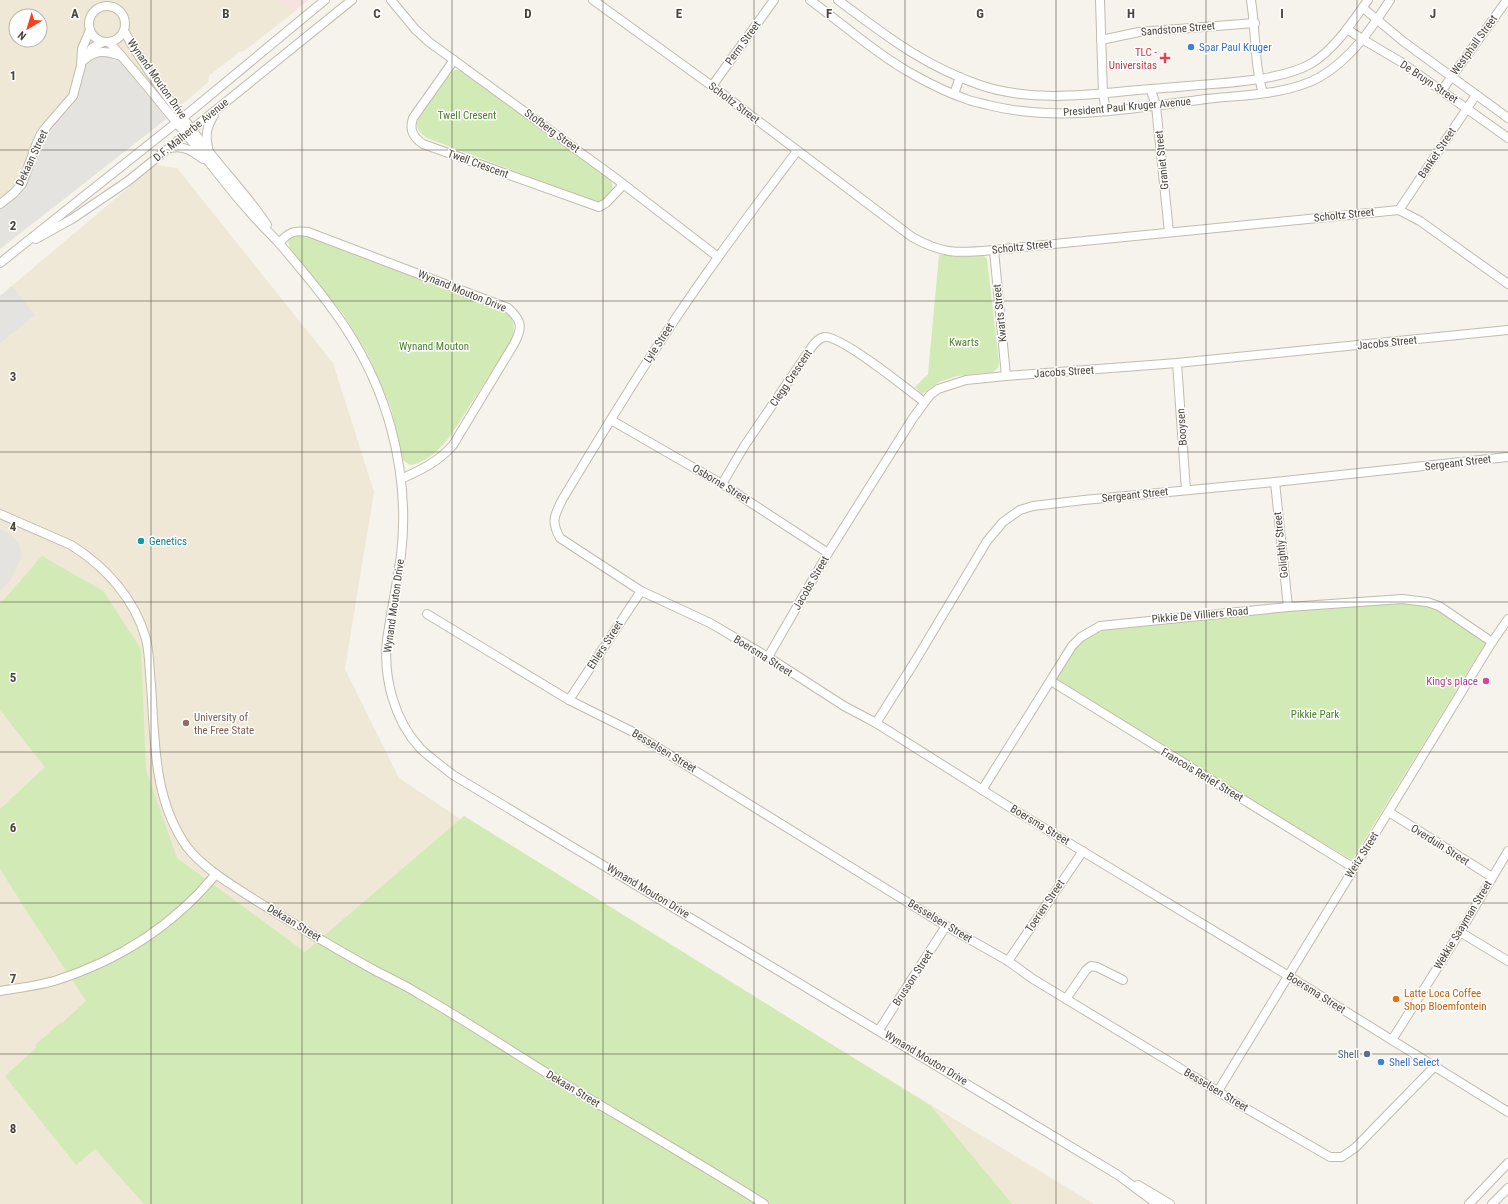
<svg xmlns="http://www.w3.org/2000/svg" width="1508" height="1204" font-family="'Roboto Condensed',sans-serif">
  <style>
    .education { fill: #efe8d6; fill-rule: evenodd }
    .medical { fill: #f6e3e0 }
    .green { fill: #d2eab5 }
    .parking { fill: #e5e3e0 }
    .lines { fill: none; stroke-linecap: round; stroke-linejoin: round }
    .minor-casing { stroke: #c2bbae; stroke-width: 10 }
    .minor { stroke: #fff; stroke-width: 8 }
    .grid { fill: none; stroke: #4b4439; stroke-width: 1; stroke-opacity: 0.55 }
    .shop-dot { fill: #3f7fe0; stroke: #fff; stroke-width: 1.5 }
    .health-dot { fill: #e0444e; stroke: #fff; stroke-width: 1.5 }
    .culture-dot { fill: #0f9aa8; stroke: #fff; stroke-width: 1.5 }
    .hotel-dot { fill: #d1479c; stroke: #fff; stroke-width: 1.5 }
    .education-dot { fill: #8d6e63; stroke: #fff; stroke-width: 1.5 }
    .food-dot { fill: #e8710a; stroke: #fff; stroke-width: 1.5 }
    .service-dot { fill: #5c6f8a; stroke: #fff; stroke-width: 1.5 }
    .labels { text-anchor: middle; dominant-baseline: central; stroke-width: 3; stroke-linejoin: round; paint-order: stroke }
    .street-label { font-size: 11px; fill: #4b4439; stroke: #fff }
    .shop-label { font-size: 11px; fill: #366cbe; stroke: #fff; text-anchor: start }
    .health-label { font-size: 11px; fill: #be3a42; stroke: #fff; text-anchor: end }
    .park-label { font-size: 11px; fill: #4a7f2a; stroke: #fff }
    .culture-label { font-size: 11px; fill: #0d838f; stroke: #fff; text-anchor: start }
    .hotel-label { font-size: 11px; fill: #b23c85; stroke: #fff; text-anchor: end }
    .education-label { font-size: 11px; fill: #785e54; stroke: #fff; text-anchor: start }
    .food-label { font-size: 11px; fill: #c56008; stroke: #fff; text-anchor: start }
    .service-label { font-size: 11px; fill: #4e5e75; stroke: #fff; text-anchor: end }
    .grid-label { font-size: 13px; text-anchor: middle; font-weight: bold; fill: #4b4439; stroke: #fff; stroke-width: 3; stroke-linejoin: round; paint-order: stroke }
  </style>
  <rect width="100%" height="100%" fill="#f6f3ec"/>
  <!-- education -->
  <g class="education">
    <path d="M0,0H279L294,12L244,51L239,52L209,76L208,82L166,119L0,249ZM16,16H40V40H16Z"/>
    <path d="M155,165L177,168L333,363L374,492L345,669L399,778L456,816L1094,1204H0V296Z"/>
  </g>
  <!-- medical -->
  <path class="medical" d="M279,0H308L294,12Z"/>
  <!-- green -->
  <g class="green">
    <path d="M463,69L609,174C615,190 614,192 601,203L429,139C421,134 416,131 417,121L447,77L455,70Z"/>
    <path d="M299,229L509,312C514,322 515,329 512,340L451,435C441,448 427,463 410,465L403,460L391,408L368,355L343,314L290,249L288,240L289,234Z"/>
    <path d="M939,255H983L987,259L999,362L998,368L993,372L957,376L939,382L922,394L915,387L928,374Z"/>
    <path d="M42,556L103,591L141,649L146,770L177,858L305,952L464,816L931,1106L1012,1204H144L95,1149L76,1165L5,1076L37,1047L35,1045L61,1022L62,1023L86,1001L24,907L0,869V809L45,767L0,710V604Z"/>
    <path d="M1402,599L1436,606L1488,639L1352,860L1159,747L1052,680L1069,647L1095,627Z"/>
  </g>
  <!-- parking -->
  <g class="parking">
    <path d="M107,56L121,63L166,119L0,249V207L18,193L37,146L50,126L73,105L82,70L87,63L95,58Z"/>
    <path d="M12,286L35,315L0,343V296Z"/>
    <path d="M0,529L10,534L19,543L22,556L10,581L0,591Z"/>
  </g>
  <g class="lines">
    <defs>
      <g id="minor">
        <path d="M391,0L415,29L429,42L614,177L718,257"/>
        <path d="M593,0L712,86L912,237C944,255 959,253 994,250L1399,210L1420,221L1508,284"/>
        <path d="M810,0C844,25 879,56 916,76C932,85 949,93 966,99C973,102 981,103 988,105C1059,123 1135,108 1206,99C1242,95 1288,95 1320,77C1351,59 1371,29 1390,0"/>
        <path d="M838,0C885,35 924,66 980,85C1027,101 1079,96 1127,91C1147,89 1168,88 1188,86C1223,83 1282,81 1312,63C1335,49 1353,21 1368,0"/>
        <path d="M1100,0L1103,94L1106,111"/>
        <path d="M1251,0C1256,31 1254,64 1263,93"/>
        <circle cx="107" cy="24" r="18"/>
        <path d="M1363,8L1404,42L1508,118"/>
        <path d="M1347,29L1362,39L1401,62L1508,138"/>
        <path d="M124,31C148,74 180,114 210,153C229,177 250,199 267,225"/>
        <path d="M1101,40L1139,32L1255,23"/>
        <path d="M109,42C137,73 163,106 189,138C210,162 228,188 249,211C258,222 269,232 278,242C329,301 370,351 391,428C402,469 406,513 401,555C397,584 391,612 387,640C383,677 394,720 420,748C430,758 442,766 453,775L1118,1175L1157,1204"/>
        <path d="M85,58L92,48L103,42"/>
        <path d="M84,60C96,49 107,51 121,56"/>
        <path d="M454,60L413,118C409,130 413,137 423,144L599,207L606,203L623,185"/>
        <path d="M712,86L774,0"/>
        <path d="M1151,90L1156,106L1169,232"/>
        <path d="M1442,90L1507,0"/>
        <path d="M954,94L960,77"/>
        <path d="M208,147C205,135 207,126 214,115"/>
        <path d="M170,148C184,145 192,151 203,159"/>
        <path d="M797,151C752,211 707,270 666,333C629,388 596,444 562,500C554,516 551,522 560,538L641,591L710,623L768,657L844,706L876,723L1011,808L1287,975L1508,1112"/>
        <path d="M0,204L14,193L22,184L36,145L41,134L47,126L73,96L81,66L82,49L90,30"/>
        <path d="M1399,210L1476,95"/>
        <path d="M36,239L72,219L128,181L352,0"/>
        <path d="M279,243C289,232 294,230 308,232L508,308C522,321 523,327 514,344L453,445C438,462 421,470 401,479"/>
        <path d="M994,250L1006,376"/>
        <path d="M0,263L191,111L325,0"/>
        <path d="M1177,363L1186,490"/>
        <path d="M611,420L722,484L828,553"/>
        <path d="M1275,482L1288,607"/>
        <path d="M722,484L745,445L809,351C813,345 817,339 824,337C839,334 909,390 924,402"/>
        <path d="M0,514L71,545C105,566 135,599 146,639C150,654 149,670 151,685C155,740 153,800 187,847C204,869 232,885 255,900C294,924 334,948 374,970C389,978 405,985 419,994C468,1022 515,1054 563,1083C630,1123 698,1162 764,1204"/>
        <path d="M427,614L569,700L631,731L946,926L1008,961L1033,979L1165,1059L1240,1105L1330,1157H1342L1356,1147L1434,1067"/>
        <path d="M768,657L828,553L913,418L930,395L938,389L966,380L1006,376L1177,363L1508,330"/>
        <path d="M1051,681L1354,868"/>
        <path d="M569,700L641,591"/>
        <path d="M876,723L914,663L987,541L1003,522L1020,510L1033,506L1084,500L1275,482L1508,457"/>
        <path d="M982,790L1072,646L1081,637L1100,626L1288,607L1402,599L1427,602L1439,606L1492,642"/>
        <path d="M1389,812L1492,877"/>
        <path d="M1460,932L1508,961"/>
        <path d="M1008,961L1083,851"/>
        <path d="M0,991C18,988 37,986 54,981C118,961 173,926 216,874"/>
        <path d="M1066,999L1086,970L1091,966L1097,967L1123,980"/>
        <path d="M879,1030L946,926"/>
        <path d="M1392,1040L1460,932L1508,851"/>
        <path d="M1218,1091L1492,642L1508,619"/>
        <path d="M1138,1185L1170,1204"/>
        <path d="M1469,1204L1508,1163"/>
        <path d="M1492,1204L1508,1188"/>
      </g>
    </defs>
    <!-- minor casing -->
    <use href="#minor" class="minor-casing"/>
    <!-- minor -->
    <use href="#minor" class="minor"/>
  </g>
  <!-- grid -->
  <path class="grid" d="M151,0V1204M302,0V1204M452,0V1204M603,0V1204M754,0V1204M905,0V1204M1056,0V1204M1206,0V1204M1357,0V1204M0,150H1508M0,301H1508M0,452H1508M0,602H1508M0,752H1508M0,903H1508M0,1054H1508"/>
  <!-- markers -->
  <g class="shop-dot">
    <circle cx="1191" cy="47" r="4"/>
    <circle cx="1381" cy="1062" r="4"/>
  </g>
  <path class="health-dot" d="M1163 52h4v4h4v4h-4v4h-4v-4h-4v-4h4z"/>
  <circle class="culture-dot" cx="141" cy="541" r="4"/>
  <circle class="hotel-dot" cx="1486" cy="681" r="4"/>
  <circle class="education-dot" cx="186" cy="723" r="4"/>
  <circle class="food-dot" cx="1396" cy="999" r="4"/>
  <circle class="service-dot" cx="1367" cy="1054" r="4"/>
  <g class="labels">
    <!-- street labels -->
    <g class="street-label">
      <text transform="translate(1178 29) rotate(-5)">Sandstone Street</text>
      <text transform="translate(743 43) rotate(-54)">Perm Street</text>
      <text transform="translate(1474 45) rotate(-54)">Westphall Street</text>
      <text transform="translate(157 79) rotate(55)">Wynand Mouton Drive</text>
      <text transform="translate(1429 82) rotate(34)">De Bruyn Street</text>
      <text transform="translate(734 103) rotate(37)">Scholtz Street</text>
      <text transform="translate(1127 107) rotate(-5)">President Paul Kruger Avenue</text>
      <text transform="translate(191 130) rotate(-39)">D.F. Malherbe Avenue</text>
      <text transform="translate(552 131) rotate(36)">Stofberg Street</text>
      <text transform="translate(1437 153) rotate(-56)">Banket Street</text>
      <text transform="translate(32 158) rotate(-65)">Dekaan Street</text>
      <text transform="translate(1162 160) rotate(-96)">Graniet Street</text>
      <text transform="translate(478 164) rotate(20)">Twell Crescent</text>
      <text transform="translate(1344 215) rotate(-6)">Scholtz Street</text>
      <text transform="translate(1022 247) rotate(-6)">Scholtz Street</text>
      <text transform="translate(462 291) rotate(22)">Wynand Mouton Drive</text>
      <text transform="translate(1000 313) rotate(-96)">Kwarts Street</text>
      <text transform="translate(659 343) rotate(-57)">Lyle Street</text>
      <text transform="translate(1387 343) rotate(-6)">Jacobs Street</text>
      <text transform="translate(1064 372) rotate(-4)">Jacobs Street</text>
      <text transform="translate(791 378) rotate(-56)">Clegg Crescent</text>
      <text transform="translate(1182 427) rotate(-94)">Booysen</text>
      <text transform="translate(1458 463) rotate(-7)">Sergeant Street</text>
      <text transform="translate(721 484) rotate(31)">Osborne Street</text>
      <text transform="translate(1135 495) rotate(-6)">Sergeant Street</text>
      <text transform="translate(1281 545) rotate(-96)">Golightly Street</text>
      <text transform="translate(811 583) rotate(-60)">Jacobs Street</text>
      <text transform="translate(394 606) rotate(-82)">Wynand Mouton Drive</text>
      <text transform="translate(1200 615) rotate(-5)">Pikkie De Villiers Road</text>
      <text transform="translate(605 645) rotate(-57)">Ehlers Street</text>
      <text transform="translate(763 656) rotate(32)">Boersma Street</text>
      <text transform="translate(664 751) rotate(31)">Besselsen Street</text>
      <text transform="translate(1202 775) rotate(31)">Francois Retief Street</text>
      <text transform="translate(1040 825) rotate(31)">Boersma Street</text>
      <text transform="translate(1440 845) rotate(32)">Overduin Street</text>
      <text transform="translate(1362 855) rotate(-58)">Weitz Street</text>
      <text transform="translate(648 891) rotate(31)">Wynand Mouton Drive</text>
      <text transform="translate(1045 906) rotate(-56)">Toerien Street</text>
      <text transform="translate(940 921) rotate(31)">Besselsen Street</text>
      <text transform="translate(294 923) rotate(31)">Dekaan Street</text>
      <text transform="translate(1463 925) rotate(-59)">Wekkie Saayman Street</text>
      <text transform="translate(913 978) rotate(-57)">Brusson Street</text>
      <text transform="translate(1316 993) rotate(32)">Boersma Street</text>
      <text transform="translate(926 1058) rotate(31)">Wynand Mouton Drive</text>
      <text transform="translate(573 1089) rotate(31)">Dekaan Street</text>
      <text transform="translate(1216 1090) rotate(31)">Besselsen Street</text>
    </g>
    <!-- shop labels -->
    <g class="shop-label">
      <text x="1199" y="47">Spar Paul Kruger</text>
      <text x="1389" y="1062">Shell Select</text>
    </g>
    <!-- health labels -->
    <g class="health-label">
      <text x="1157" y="52">TLC -<tspan x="1157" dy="13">Universitas</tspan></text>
    </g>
    <!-- park labels -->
    <g class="park-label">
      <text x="467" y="115">Twell Cresent</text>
      <text x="964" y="342">Kwarts</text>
      <text x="434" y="346">Wynand Mouton</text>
      <text x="1315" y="714">Pikkie Park</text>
    </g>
    <!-- culture labels -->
    <g class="culture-label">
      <text x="149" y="541">Genetics</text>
    </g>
    <!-- hotel labels -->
    <g class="hotel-label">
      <text x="1478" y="681">King's place</text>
    </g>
    <!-- education labels -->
    <g class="education-label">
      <text x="194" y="717">University of<tspan x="194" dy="13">the Free State</tspan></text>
    </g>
    <!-- food labels -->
    <g class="food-label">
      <text x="1404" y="993">Latte Loca Coffee<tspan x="1404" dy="13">Shop Bloemfontein</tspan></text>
    </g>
    <!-- service labels -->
    <g class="service-label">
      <text x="1359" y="1054">Shell</text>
    </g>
  </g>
  <g class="grid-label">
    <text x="75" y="18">A</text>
    <text x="226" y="18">B</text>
    <text x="377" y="18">C</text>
    <text x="528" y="18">D</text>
    <text x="679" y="18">E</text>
    <text x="829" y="18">F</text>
    <text x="980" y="18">G</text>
    <text x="1131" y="18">H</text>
    <text x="1282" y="18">I</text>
    <text x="1433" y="18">J</text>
    <text x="13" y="80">1</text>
    <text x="13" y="230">2</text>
    <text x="13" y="381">3</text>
    <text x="13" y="531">4</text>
    <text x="13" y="682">5</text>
    <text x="13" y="832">6</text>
    <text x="13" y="983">7</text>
    <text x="13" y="1133">8</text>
  </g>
  <!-- north arrow -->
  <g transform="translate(28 28) rotate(218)"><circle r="19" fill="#ffffff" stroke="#b7b4b0"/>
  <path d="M0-3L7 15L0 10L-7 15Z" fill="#fc3f1d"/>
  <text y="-6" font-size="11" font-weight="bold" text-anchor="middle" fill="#4b4439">N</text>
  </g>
</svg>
